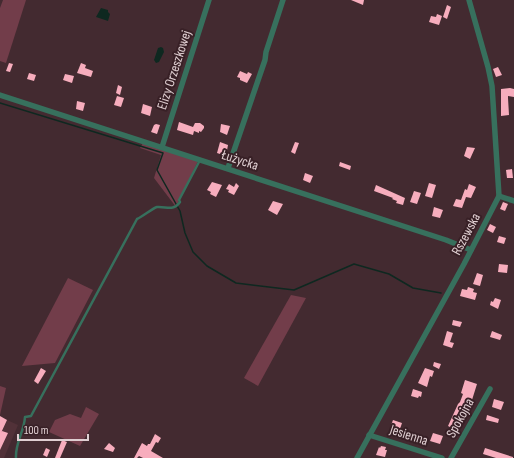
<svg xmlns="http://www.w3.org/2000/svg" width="514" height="458" font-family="'Sofia Sans Condensed',sans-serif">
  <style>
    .built { fill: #513138 }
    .green { fill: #723d4a }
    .water { fill: #0e2820 }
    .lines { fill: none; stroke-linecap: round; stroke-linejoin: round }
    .stream { stroke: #0e2820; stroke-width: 1.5 }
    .building { fill: #f7adbd }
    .lane { stroke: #37705d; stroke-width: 2.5 }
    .street { stroke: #37705d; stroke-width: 5.5 }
    .labels { text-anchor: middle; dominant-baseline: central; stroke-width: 4; stroke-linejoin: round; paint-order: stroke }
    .street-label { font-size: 14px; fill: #e0cfd2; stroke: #382026 }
  </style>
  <rect width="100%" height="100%" fill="#432a30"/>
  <!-- built -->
  <path class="built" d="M7,420L18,425L4,458H0V435Z"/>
  <!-- green -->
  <g class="green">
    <path d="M3,0H26L6,63L0,61V8Z"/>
    <path d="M143,143L198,161L176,207L154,178L161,155L140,148Z"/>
    <path d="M68,278L93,290L55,363L22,366Z"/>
    <path d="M291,295L306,298L258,386L244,378Z"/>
    <path d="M0,386L6,388L0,415Z"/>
    <path d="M86,407L99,414L80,446L49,432L55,420L70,414L81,418Z"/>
  </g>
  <!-- water -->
  <g class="water">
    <path d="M101,8L108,10V12L110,14L108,21L96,17Z"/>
    <path d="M161,47L163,48L164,52L159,62L156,63L154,60L158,48Z"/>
  </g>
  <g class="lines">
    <!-- stream -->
    <path class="stream" d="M0,103L163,153L157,170L180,211L185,233L193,252L207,266L236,283L294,290L354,264L389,274L413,288L441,293"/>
  </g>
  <!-- building -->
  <g class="building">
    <path d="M351,0H364L363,5Z"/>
    <path d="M447,5L451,7L447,19L443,17Z"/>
    <path d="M437,14L442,16L439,25L429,22L431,16L436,17Z"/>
    <path d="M9,63L13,64L10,72L6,71Z"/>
    <path d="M81,63L86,65L85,68L93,71L91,77L77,73Z"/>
    <path d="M498,67L502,75L496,77L493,69Z"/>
    <path d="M240,71L247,74L248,72L252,74L247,83L240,80V78L237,77Z"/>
    <path d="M29,73L36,75L34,81L27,79Z"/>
    <path d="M65,74L74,76L72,83L63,80Z"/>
    <path d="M118,85L122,87L120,95L116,93Z"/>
    <path d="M510,88L514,89V97L508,96V98L509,115L501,116V89Z"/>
    <path d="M117,96L124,98L121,107L114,105Z"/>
    <path d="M77,101L85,103L83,111L76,109Z"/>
    <path d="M143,104L152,107L150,116L141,113Z"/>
    <path d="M179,122L193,127L195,123H200L204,126V128L201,132L199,131V133L194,131L193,135L177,130Z"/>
    <path d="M156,124L160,125L157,134L151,132L154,125Z"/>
    <path d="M221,124L230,126L227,135L220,132Z"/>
    <path d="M220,142L228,145L226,156L217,153Z"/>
    <path d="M295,142L299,143L295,154L291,152Z"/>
    <path d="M467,147L475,148L470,159L464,156Z"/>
    <path d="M340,162L351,166L350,170L339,166Z"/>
    <path d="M512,169L513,178H507L506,170Z"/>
    <path d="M305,173L313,176L310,183L303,180Z"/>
    <path d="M212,182L222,185L216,197L210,194L211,192L207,190Z"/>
    <path d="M236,183L239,186L234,195L228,192L229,190L226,189L229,184L234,187Z"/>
    <path d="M429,183L436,185L432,198L425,196Z"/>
    <path d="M469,184L476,187L471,198L466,197L462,208L453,206L456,199L461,200L465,189L467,190Z"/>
    <path d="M376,185L405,198L403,205L396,203L397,201L392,199L393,198L374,191Z"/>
    <path d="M414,191L421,193L417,204L410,202Z"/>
    <path d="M273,201L283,204L277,215L268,210Z"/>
    <path d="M503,202L508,204L505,211L500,209Z"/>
    <path d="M434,207L443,210L440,218L432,216Z"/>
    <path d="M490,224L496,227L493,233L487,230Z"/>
    <path d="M499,236L506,238L504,244L497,242Z"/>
    <path d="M499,264L508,265L507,273L498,272Z"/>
    <path d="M477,273L483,275L480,286L473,284Z"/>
    <path d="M468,287L474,289L473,292L477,293L475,300L460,296L462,289L467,290Z"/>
    <path d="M495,298L501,300L498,309L490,305L491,301L493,302Z"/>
    <path d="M453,320L462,322L460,327L452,325Z"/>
    <path d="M447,331L453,333L450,342L454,343L452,348L443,345Z"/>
    <path d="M492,331L502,335L500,340L490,337Z"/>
    <path d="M434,362L441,364L439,369L433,366Z"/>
    <path d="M41,368L46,371L38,384L34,381Z"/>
    <path d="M425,368L434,371L432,377L430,376L427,387L418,383Z"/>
    <path d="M465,380L477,384L472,400L471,399L467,409L465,412H463L454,429L448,426L458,404L460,402L463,394L461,393Z"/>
    <path d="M413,389L422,392L421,397L419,396L418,398L411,396Z"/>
    <path d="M494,399L504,402L501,410L492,407Z"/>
    <path d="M487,415L499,419L498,423L486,420Z"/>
    <path d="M0,416L7,420L1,433L2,431L8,433L0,450Z"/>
    <path d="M393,420L402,423L400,429L398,428L397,430L394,431L390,428Z"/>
    <path d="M433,433L443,436L440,444L430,441Z"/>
    <path d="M155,434L161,438L158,443L156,442L151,451L163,458H143L139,456L137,458H134L142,443L147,446L148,444H150Z"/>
    <path d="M62,440L67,442L60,458H55Z"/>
    <path d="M109,443L115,448L113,452L104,449Z"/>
    <path d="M381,446L386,447L385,450H387L385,457L376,455L379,447L380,448Z"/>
    <path d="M46,448L50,450L47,457L43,455Z"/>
    <path d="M485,448L513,457V458H496L483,454Z"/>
  </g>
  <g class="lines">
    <!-- lane -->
    <path class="lane" d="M16,458C15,443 24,432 25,417L31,416L137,219C142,217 153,208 157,207C166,206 173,212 180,202L179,200L200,160"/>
    <!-- street -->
    <g class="street">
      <path d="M0,95L446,240L471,250"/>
      <path d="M162,147L209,0"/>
      <path d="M228,168L265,60L266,52L283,0"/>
      <path d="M499,196L514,201"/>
      <path d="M369,435L442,458"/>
      <path d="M357,458L464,264L499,196L492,86L488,67L469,0"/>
      <path d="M451,458L490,389"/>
    </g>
  </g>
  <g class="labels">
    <!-- street labels -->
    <g class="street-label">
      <text transform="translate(174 70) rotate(-72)">Elizy Orzeszkowej</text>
      <text transform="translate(240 160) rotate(18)">Łużycka</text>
      <text transform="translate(466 234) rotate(-62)">Rszewska</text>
      <text transform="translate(460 418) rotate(-61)">Spokojna</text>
      <text transform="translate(409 435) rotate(18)">Jesienna</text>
    </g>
  </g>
  <!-- scale -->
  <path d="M18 434v6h70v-6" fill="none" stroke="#e0cfd2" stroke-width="2"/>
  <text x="24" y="434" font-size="12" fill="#e0cfd2" stroke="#382026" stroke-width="3" paint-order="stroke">100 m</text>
</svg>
